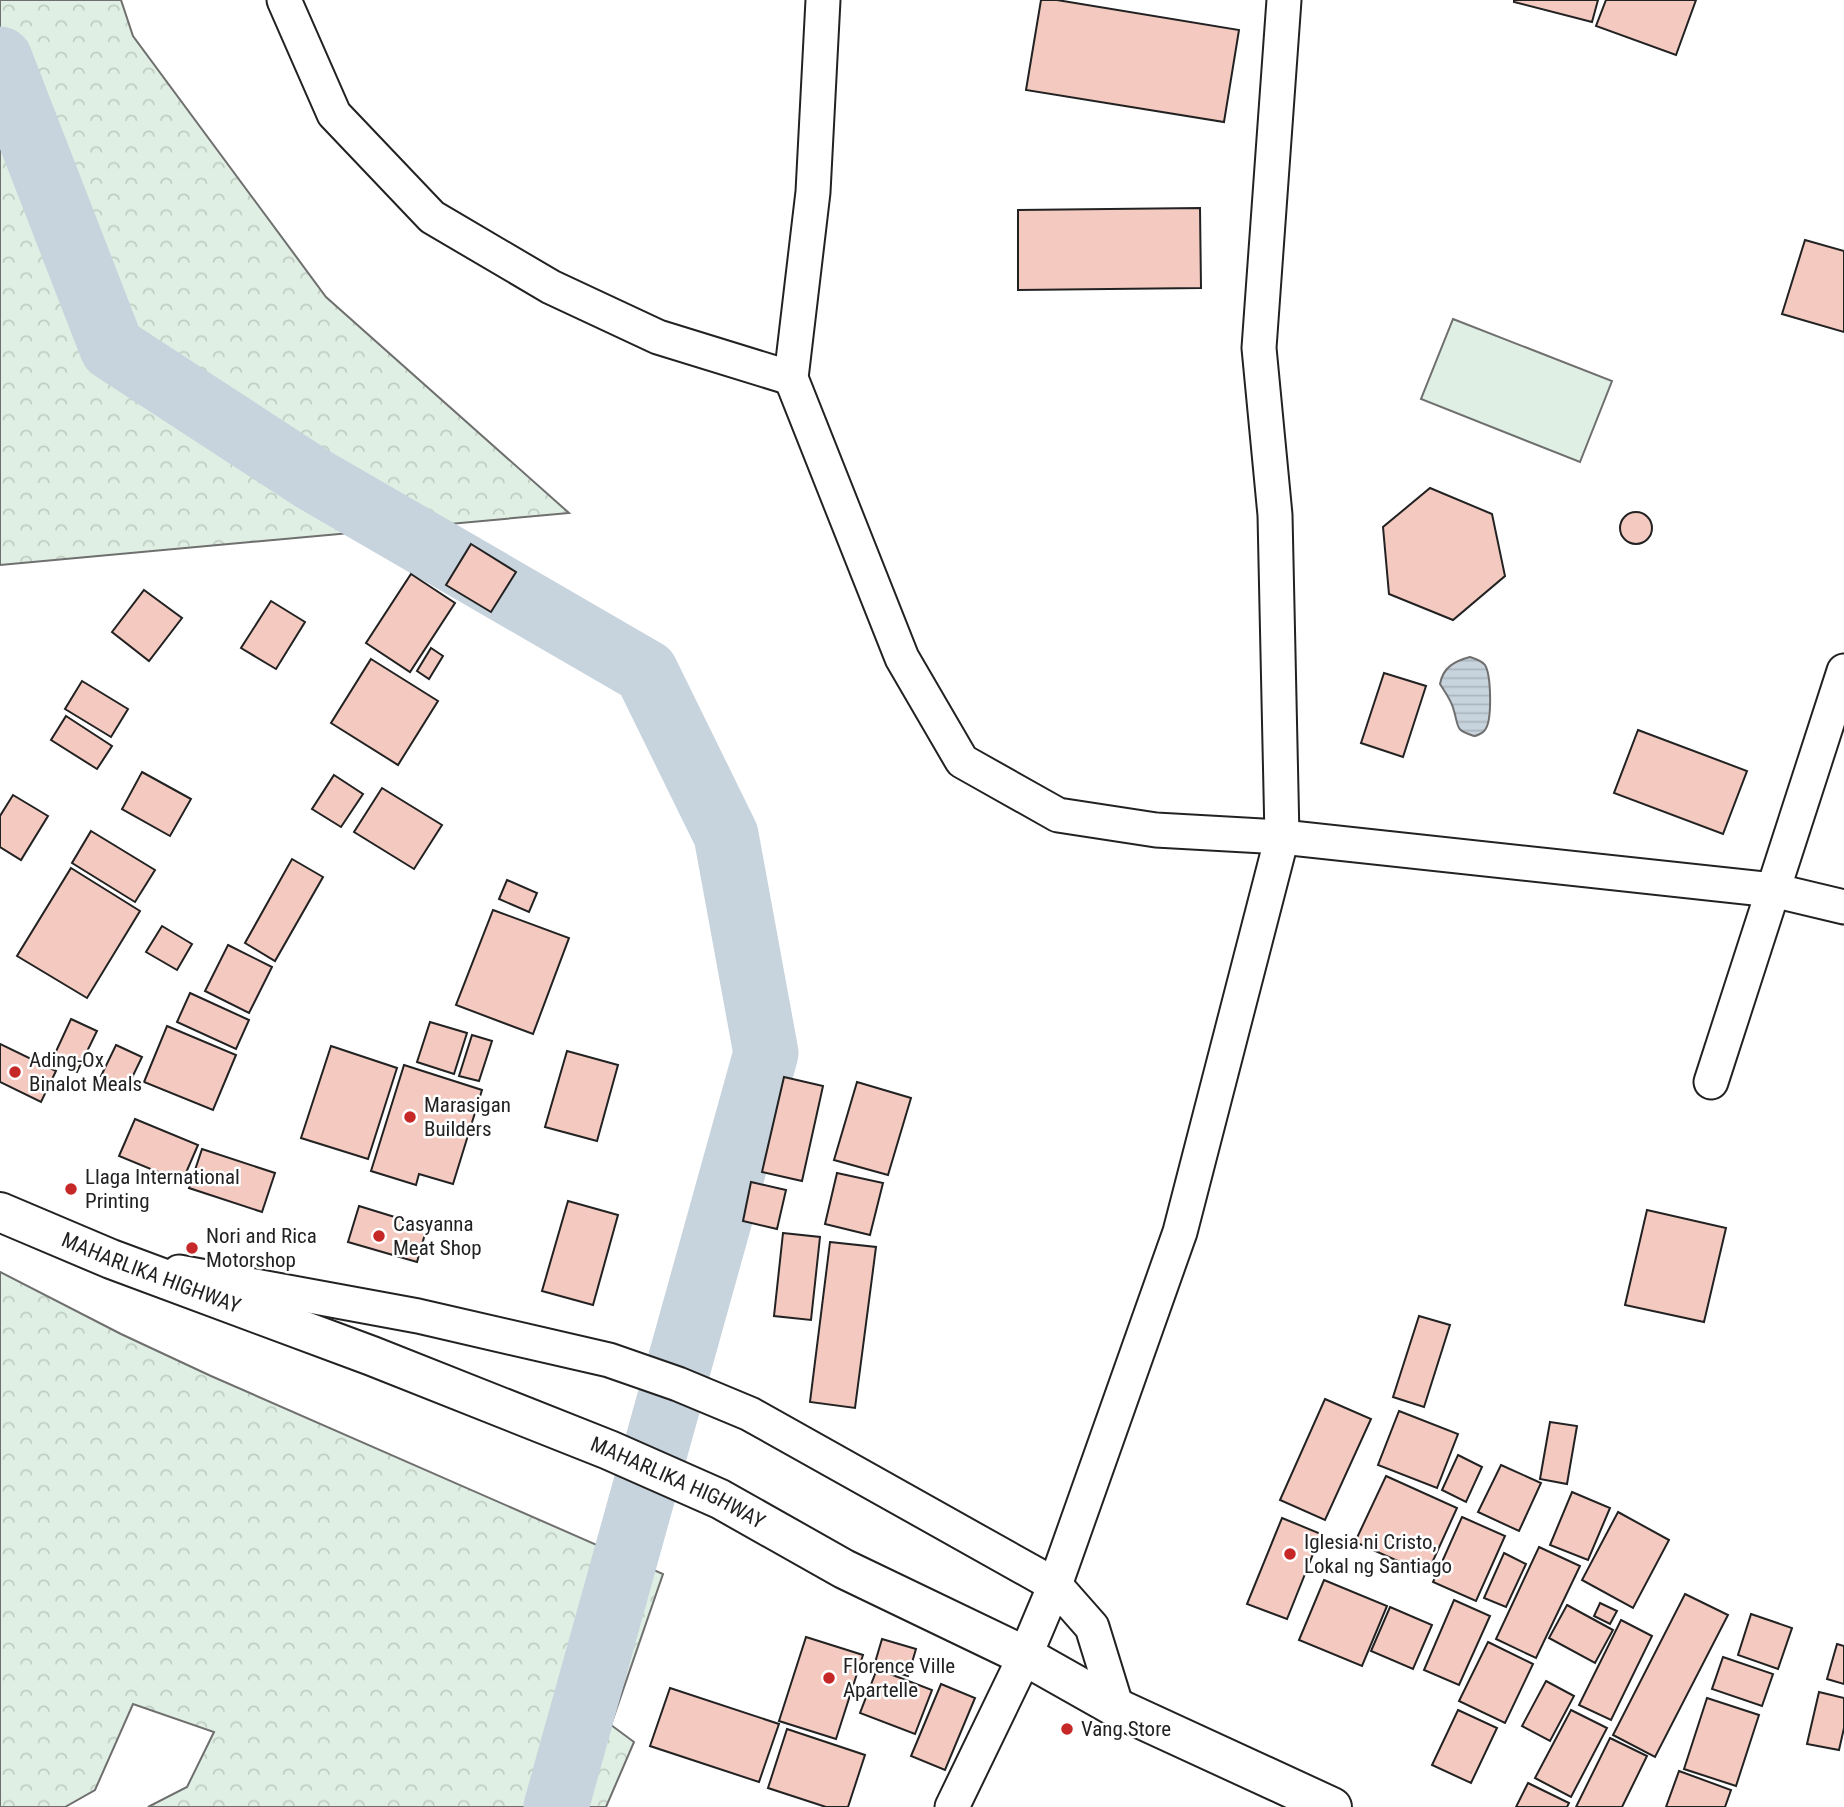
<svg xmlns="http://www.w3.org/2000/svg" width="1844" height="1807" font-family="'Roboto Condensed',sans-serif">
  <style>
    .green { fill: #e0efe3; stroke: #6f6f6f; stroke-width: 2 }
    .forest { fill: url(#forest-crowns); stroke: #6f6f6f; stroke-width: 2 }
    .water { fill: url(#water-rules); stroke: #6f6f6f; stroke-width: 2 }
    .lines { fill: none; stroke-linecap: round; stroke-linejoin: round }
    .river { stroke: #c7d3dd; stroke-width: 65 }
    .building { fill: #f3c9c0; stroke: #222; stroke-width: 2 }
    .minor-casing { stroke: #222; stroke-width: 37 }
    .trunk-casing { stroke: #222; stroke-width: 42 }
    .minor { stroke: #fff; stroke-width: 33 }
    .trunk { stroke: #fff; stroke-width: 38 }
    .poi-dot { fill: #c62828; stroke: #fff; stroke-width: 2.5 }
    .labels { text-anchor: middle; dominant-baseline: central; stroke-width: 5; stroke-linejoin: round; paint-order: stroke }
    .poi-label { font-size: 21px; fill: #222; stroke: #fff; text-anchor: start }
    .street-label { font-size: 21px; fill: #222; stroke: #fff }
  </style>
  <defs>
    <pattern id="forest-crowns" width="20" height="18" patternUnits="userSpaceOnUse" patternTransform="scale(1.75)"><rect width="20" height="18" fill="#e0efe3"/><path d="M2 6a3 3 0 1 1 6 0M12 15a3 3 0 1 1 6 0" fill="none" stroke="#c0cdc2"/></pattern>
    <pattern id="water-rules" width="6" height="5" patternUnits="userSpaceOnUse" patternTransform="scale(1.75)"><rect width="6" height="5" fill="#c7d3dd"/><path d="M0 2.5h6" fill="none" stroke="#abb5bd"/></pattern>
  </defs>
  <rect width="100%" height="100%" fill="#fff"/>
  <!-- green -->
  <path class="green" d="M1453,319L1612,381L1580,462L1421,399Z"/>
  <!-- forest -->
  <g class="forest">
    <path d="M0,0H121L133,36L326,297L569,513L0,565Z"/>
    <path d="M0,1272L121,1334L211,1376L663,1574L611,1725L634,1742L606,1807H148L187,1787L214,1732L133,1704L95,1790L65,1807H0Z"/>
  </g>
  <!-- water -->
  <path class="water" d="M1470,657C1475,659 1481,660 1485,665C1491,675 1493,723 1484,731C1483,733 1476,736 1474,736C1455,730 1459,728 1454,711C1452,701 1445,692 1440,684C1443,667 1455,661 1470,657Z"/>
  <g class="lines">
    <!-- river -->
    <path class="river" d="M0,59L112,348L313,479L646,672L726,835L766,1053L556,1807"/>
  </g>
  <!-- building -->
  <g class="building">
    <path d="M1041,0H1057L1239,30L1224,122L1026,90Z"/>
    <path d="M1514,0H1598L1592,22L1514,2Z"/>
    <path d="M1606,0H1696L1676,55L1596,26Z"/>
    <path d="M1200,208L1201,288L1018,290V210Z"/>
    <path d="M1805,240L1844,251V332L1782,314Z"/>
    <path d="M1430,488L1492,514L1505,576L1453,620L1389,594L1383,527Z"/>
    <circle cx="1636" cy="528" r="16"/>
    <path d="M471,544L516,572L491,612L446,585Z"/>
    <path d="M411,574L455,603L410,672L366,643Z"/>
    <path d="M144,590L182,618L149,661L112,632Z"/>
    <path d="M271,601L305,622L276,669L241,648Z"/>
    <path d="M431,648L443,656L429,679L417,671Z"/>
    <path d="M371,659L438,701L398,765L331,723Z"/>
    <path d="M1384,673L1426,686L1403,757L1361,743Z"/>
    <path d="M82,681L128,709L111,737L65,709Z"/>
    <path d="M66,716L112,746L97,769L51,740Z"/>
    <path d="M1638,730L1747,771L1723,834L1614,793Z"/>
    <path d="M142,772L191,799L170,836L122,809Z"/>
    <path d="M334,775L363,794L341,827L312,809Z"/>
    <path d="M382,788L442,825L414,869L354,832Z"/>
    <path d="M13,795L48,816L21,860L0,847V816Z"/>
    <path d="M91,831L155,870L135,902L72,863Z"/>
    <path d="M292,859L323,877L275,961L245,943Z"/>
    <path d="M71,868L140,911L87,998L17,956Z"/>
    <path d="M507,880L537,893L529,912L499,899Z"/>
    <path d="M493,910L569,938L533,1034L456,1005Z"/>
    <path d="M162,926L192,944L177,970L146,952Z"/>
    <path d="M228,945L272,967L249,1013L205,991Z"/>
    <path d="M190,993L249,1020L236,1049L177,1022Z"/>
    <path d="M71,1019L97,1031L77,1072L52,1060Z"/>
    <path d="M430,1022L467,1033L454,1074L417,1062Z"/>
    <path d="M167,1026L236,1055L213,1110L144,1082Z"/>
    <path d="M472,1035L492,1041L479,1081L459,1076Z"/>
    <path d="M0,1044L56,1071L41,1102L0,1082Z"/>
    <path d="M116,1045L142,1057L127,1088L101,1076Z"/>
    <path d="M331,1046L397,1068L368,1159L301,1138Z"/>
    <path d="M567,1051L618,1065L597,1141L545,1127Z"/>
    <path d="M404,1065L482,1090L453,1184L419,1174L416,1185L371,1171Z"/>
    <path d="M784,1077L823,1086L802,1181L762,1172Z"/>
    <path d="M857,1082L911,1098L888,1175L834,1160Z"/>
    <path d="M135,1119L198,1145L182,1182L119,1156Z"/>
    <path d="M202,1149L275,1173L262,1212L189,1188Z"/>
    <path d="M837,1173L883,1183L870,1235L825,1224Z"/>
    <path d="M751,1182L786,1190L777,1229L743,1221Z"/>
    <path d="M568,1201L618,1215L593,1305L542,1291Z"/>
    <path d="M359,1206L427,1227L417,1262L348,1242Z"/>
    <path d="M1647,1210L1726,1228L1704,1322L1625,1305Z"/>
    <path d="M783,1233L820,1237L811,1320L774,1316Z"/>
    <path d="M830,1242L876,1247L855,1408L810,1402Z"/>
    <path d="M1419,1316L1450,1325L1424,1407L1393,1397Z"/>
    <path d="M1325,1399L1371,1419L1325,1520L1280,1500Z"/>
    <path d="M1399,1411L1458,1434L1437,1488L1378,1465Z"/>
    <path d="M1550,1422L1577,1426L1567,1484L1540,1479Z"/>
    <path d="M1458,1455L1482,1467L1466,1502L1442,1490Z"/>
    <path d="M1501,1465L1541,1483L1519,1531L1478,1512Z"/>
    <path d="M1386,1476L1457,1508L1427,1574L1355,1542Z"/>
    <path d="M1572,1492L1610,1508L1588,1560L1550,1545Z"/>
    <path d="M1618,1512L1669,1540L1633,1608L1582,1580Z"/>
    <path d="M1462,1517L1505,1536L1476,1601L1433,1582Z"/>
    <path d="M1282,1518L1321,1534L1287,1619L1247,1604Z"/>
    <path d="M1539,1547L1580,1566L1536,1658L1496,1639Z"/>
    <path d="M1504,1553L1526,1564L1506,1607L1484,1598Z"/>
    <path d="M1324,1580L1387,1606L1362,1666L1299,1640Z"/>
    <path d="M1685,1594L1728,1615L1655,1757L1613,1735Z"/>
    <path d="M1454,1600L1490,1616L1459,1685L1424,1670Z"/>
    <path d="M1600,1603L1617,1611L1610,1624L1594,1616Z"/>
    <path d="M1567,1605L1613,1630L1595,1663L1549,1638Z"/>
    <path d="M1390,1607L1432,1625L1413,1669L1371,1651Z"/>
    <path d="M1751,1614L1792,1628L1778,1669L1738,1655Z"/>
    <path d="M1621,1620L1652,1636L1611,1720L1579,1705Z"/>
    <path d="M806,1637L863,1655L836,1739L779,1721Z"/>
    <path d="M882,1639L916,1649L908,1676L874,1666Z"/>
    <path d="M1488,1642L1533,1664L1505,1723L1459,1701Z"/>
    <path d="M1837,1644L1844,1646V1684L1827,1679Z"/>
    <path d="M1723,1657L1773,1674L1762,1706L1712,1689Z"/>
    <path d="M877,1669L932,1690L915,1734L860,1713Z"/>
    <path d="M1546,1681L1574,1696L1550,1741L1522,1726Z"/>
    <path d="M941,1684L975,1698L945,1770L911,1756Z"/>
    <path d="M670,1688L779,1724L759,1782L650,1746Z"/>
    <path d="M1819,1692L1844,1698V1728L1839,1750L1807,1744Z"/>
    <path d="M1707,1698L1759,1715L1736,1786L1684,1769Z"/>
    <path d="M1458,1710L1497,1728L1471,1783L1432,1765Z"/>
    <path d="M1571,1710L1607,1728L1571,1797L1535,1778Z"/>
    <path d="M787,1729L865,1755L848,1807H826L768,1788Z"/>
    <path d="M1610,1738L1647,1756L1622,1807H1576Z"/>
    <path d="M1679,1771L1731,1790L1725,1807H1666Z"/>
    <path d="M1528,1783L1569,1803L1567,1807H1516Z"/>
  </g>
  <g class="lines">
    <defs>
      <g id="minor">
        <path d="M284,0L334,114L432,217L551,287L658,337L791,378"/>
        <path d="M823,0L813,192L791,378L902,658L962,761L1058,815L1156,830L1282,837L1773,890L1844,907"/>
        <path d="M1711,1082L1844,671"/>
        <path d="M179,1272L418,1316L609,1360L678,1384L750,1414L1055,1585L1092,1627L1117,1708"/>
        <path d="M952,1807L1025,1656L1055,1585L1180,1232L1282,837L1275,515L1259,348L1284,0"/>
      </g>
      <g id="trunk">
        <path id="s1" d="M0,1212L111,1259L372,1356L609,1450L720,1499L844,1569L1025,1656L1117,1708L1332,1807"/>
      </g>
    </defs>
    <!-- minor casing -->
    <use href="#minor" class="minor-casing"/>
    <!-- trunk casing -->
    <use href="#trunk" class="trunk-casing"/>
    <!-- minor -->
    <use href="#minor" class="minor"/>
    <!-- trunk -->
    <use href="#trunk" class="trunk"/>
  </g>
  <!-- markers -->
  <g class="poi-dot">
    <circle cx="15" cy="1072" r="7"/>
    <circle cx="410" cy="1117" r="7"/>
    <circle cx="71" cy="1189" r="7"/>
    <circle cx="379" cy="1236" r="7"/>
    <circle cx="192" cy="1248" r="7"/>
    <circle cx="1290" cy="1554" r="7"/>
    <circle cx="829" cy="1678" r="7"/>
    <circle cx="1067" cy="1729" r="7"/>
  </g>
  <g class="labels">
    <!-- poi labels -->
    <g class="poi-label">
      <text x="29" y="1060">Ading-Ox<tspan x="29" dy="24">Binalot Meals</tspan></text>
      <text x="424" y="1105">Marasigan<tspan x="424" dy="24">Builders</tspan></text>
      <text x="85" y="1177">Llaga International<tspan x="85" dy="24">Printing</tspan></text>
      <text x="393" y="1224">Casyanna<tspan x="393" dy="24">Meat Shop</tspan></text>
      <text x="206" y="1236">Nori and Rica<tspan x="206" dy="24">Motorshop</tspan></text>
      <text x="1304" y="1542">Iglesia ni Cristo,<tspan x="1304" dy="24">Lokal ng Santiago</tspan></text>
      <text x="843" y="1666">Florence Ville<tspan x="843" dy="24">Apartelle</tspan></text>
      <text x="1081" y="1729">Vang Store</text>
    </g>
    <!-- street labels -->
    <g class="street-label">
      <text stroke="none"><textPath href="#s1" startOffset="163">MAHARLIKA HIGHWAY</textPath></text>
      <text stroke="none"><textPath href="#s1" startOffset="730">MAHARLIKA HIGHWAY</textPath></text>
    </g>
  </g>
</svg>
